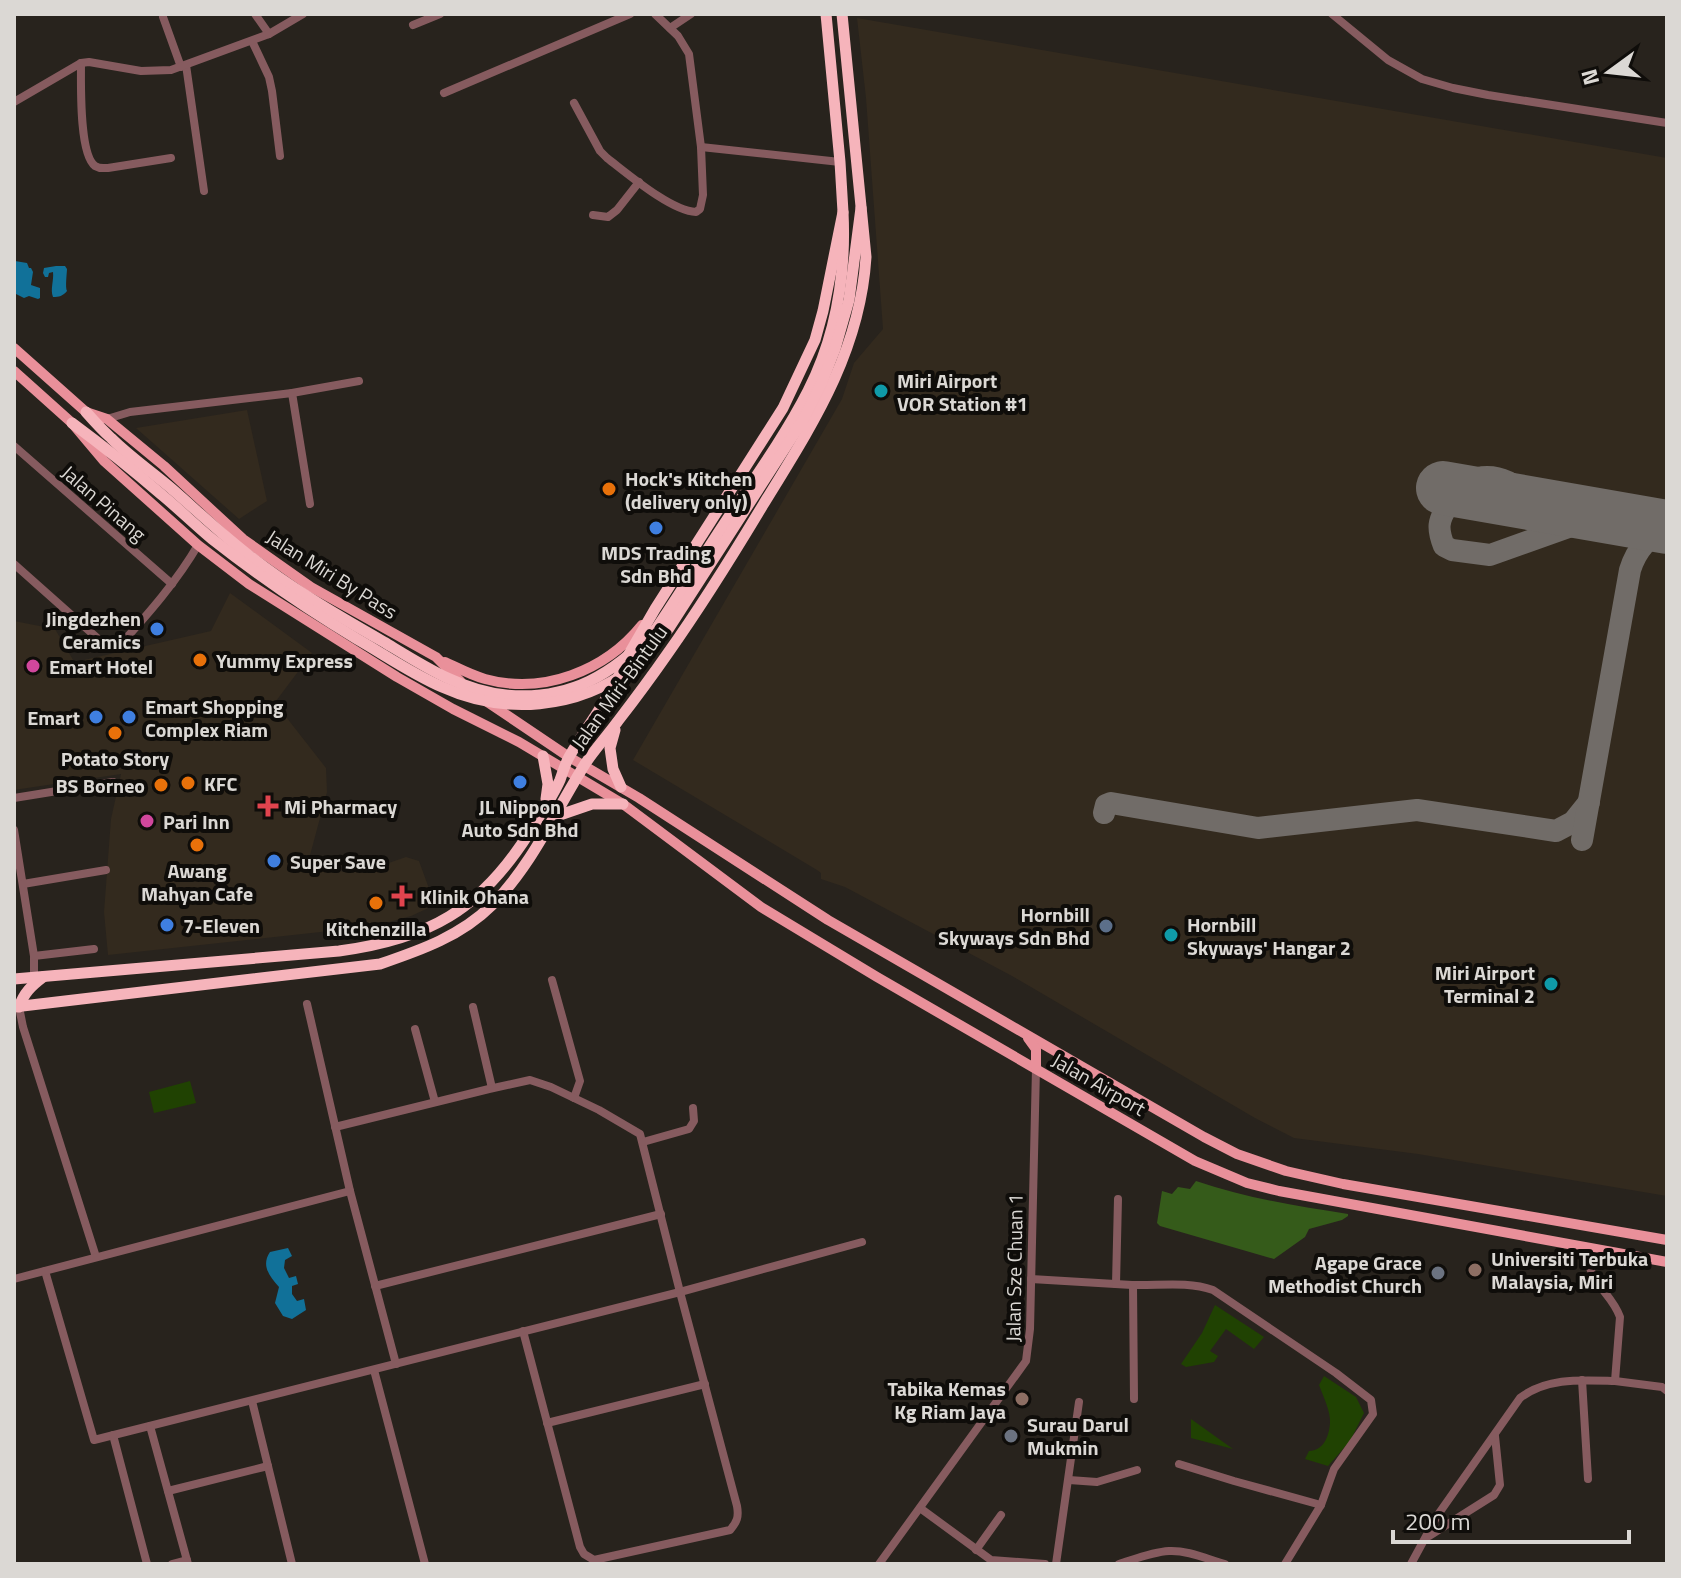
<svg xmlns="http://www.w3.org/2000/svg" width="1681" height="1578" font-family="'Titillium Web',sans-serif">
  <style>
    .built { fill: #332a1e }
    .green { fill: #204202 }
    .forest { fill: #355b1a }
    .water { fill: #117199 }
    .lines { fill: none; stroke-linecap: round; stroke-linejoin: round }
    .taxiway { stroke: #716c68; stroke-width: 22 }
    .runway { stroke: #716c68; stroke-width: 54 }
    .minor { stroke: #865b5f; stroke-width: 8 }
    .major { stroke: #e9909a; stroke-width: 10 }
    .highway { stroke: #f6b4bb; stroke-width: 11 }
    .highway-bridge { stroke: #f6b4bb; stroke-width: 11 }
    .culture-dot { fill: #0f9aa8; stroke: #0f0d0a; stroke-width: 3 }
    .food-dot { fill: #e8710a; stroke: #0f0d0a; stroke-width: 3 }
    .shop-dot { fill: #3f7fe0; stroke: #0f0d0a; stroke-width: 3 }
    .hotel-dot { fill: #d1479c; stroke: #0f0d0a; stroke-width: 3 }
    .health-dot { fill: #e0444e; stroke: #0f0d0a; stroke-width: 3 }
    .service-dot { fill: #5c6f8a; stroke: #0f0d0a; stroke-width: 3 }
    .education-dot { fill: #8d6e63; stroke: #0f0d0a; stroke-width: 3 }
    .worship-dot { fill: #6b7280; stroke: #0f0d0a; stroke-width: 3 }
    .labels { text-anchor: middle; dominant-baseline: central; stroke-width: 8; stroke-linejoin: round; paint-order: stroke }
    .poi-label { font-size: 20px; font-weight: bold; fill: #dbd8d4; stroke: #0f0d0a; text-anchor: start }
    .street-label { font-size: 20px; fill: #dbd8d4; stroke: #0f0d0a }
  </style>
  <rect width="100%" height="100%" fill="#28231d"/>
  <!-- built -->
  <g class="built">
    <path d="M857,18L1667,158V1196L1418,1154L1294,1138L1255,1118L1012,976L845,887L821,879V873L817,870L633,760L842,399L854,363L883,329L866,98Z"/>
    <path d="M247,410L267,501L239,519L136,428Z"/>
    <path d="M230,593L312,653L273,705L283,713L326,768L327,792L309,859L343,872L377,867L406,857L419,861L435,905L411,916L386,923L348,929L108,955L104,912L111,819L121,774L14,790V621L55,629L76,665L84,660L211,631Z"/>
  </g>
  <!-- green -->
  <g class="green">
    <path d="M190,1081L196,1103L154,1113L149,1092Z"/>
    <path d="M1215,1305L1264,1337L1254,1349L1226,1329L1210,1351L1218,1356L1214,1362L1186,1367L1181,1364L1202,1333Z"/>
    <path d="M1324,1376L1356,1397L1364,1413L1350,1441L1328,1466L1305,1459L1309,1451C1323,1451 1329,1437 1330,1423C1331,1412 1323,1396 1319,1385Z"/>
    <path d="M1191,1419L1233,1449L1191,1438Z"/>
  </g>
  <!-- forest -->
  <path class="forest" d="M1196,1181C1246,1198 1296,1206 1348,1214V1216L1342,1220L1309,1229L1305,1237L1274,1259L1160,1226L1157,1223L1162,1191L1172,1194L1178,1187L1190,1189Z"/>
  <!-- water -->
  <g class="water">
    <path d="M15,261L27,263L29,268H31L33,272L31,285L40,288V298L38,299L29,296L24,298L14,293Z"/>
    <path d="M56,266H65L67,269C67,272 65,288 67,291C63,296 59,297 53,297C50,289 54,281 53,272L49,273L48,277H45L43,273L44,268Z"/>
    <path d="M288,1248L292,1256L285,1260L284,1268L289,1278L296,1276L298,1284L292,1286V1294L297,1301L304,1299L306,1310L292,1319L283,1316L275,1303L279,1287C269,1276 261,1265 270,1252Z"/>
  </g>
  <g class="lines">
    <!-- taxiway -->
    <g class="taxiway">
      <path d="M1529,503C1516,477 1481,468 1459,488C1454,493 1451,499 1448,505C1438,521 1437,528 1444,546L1452,550L1490,555L1580,523L1616,518"/>
      <path d="M1104,813L1106,805L1111,803L1258,828L1417,810L1556,831L1573,822L1589,802"/>
      <path d="M1582,840L1630,570C1636,551 1647,536 1667,530"/>
    </g>
    <!-- runway -->
    <path class="runway" d="M1443,488L1667,527"/>
    <!-- minor -->
    <g class="minor">
      <path d="M255,14L269,34"/>
      <path d="M1332,14L1388,60L1422,79L1453,88L1488,95L1667,123"/>
      <path d="M163,17L181,67"/>
      <path d="M413,25L440,14"/>
      <path d="M670,28L691,14"/>
      <path d="M252,41L269,77L272,91L280,156"/>
      <path d="M81,63C81,84 79,154 95,166C100,169 102,168 108,168L171,158"/>
      <path d="M186,65L204,191"/>
      <path d="M444,93L630,14"/>
      <path d="M14,102L81,63L89,62L141,71L171,70L269,34L303,14"/>
      <path d="M574,103L600,151L607,158C628,174 671,211 696,212L700,209L703,195L701,147L689,54L678,36L655,14"/>
      <path d="M701,147L840,162"/>
      <path d="M593,215L608,217L617,210L639,182"/>
      <path d="M292,393L310,504"/>
      <path d="M107,419L130,412L292,393L359,381"/>
      <path d="M14,446L172,584"/>
      <path d="M14,564L104,644L120,645C149,613 177,581 198,545"/>
      <path d="M14,798L113,782"/>
      <path d="M14,830L34,956V977"/>
      <path d="M23,884L106,870"/>
      <path d="M34,956L94,949"/>
      <path d="M552,980L580,1081L574,1098"/>
      <path d="M307,1004L350,1191L396,1364"/>
      <path d="M19,1007L23,1027L96,1257"/>
      <path d="M473,1007L492,1088"/>
      <path d="M415,1029L435,1102"/>
      <path d="M335,1127L489,1089L530,1080L551,1087L599,1110L640,1134L680,1292L737,1506C739,1517 737,1522 730,1530L594,1560L584,1554L580,1547L523,1331"/>
      <path d="M643,1142L689,1129L694,1121L693,1108"/>
      <path d="M1586,1247C1587,1256 1588,1265 1592,1273C1599,1289 1614,1299 1620,1317L1615,1381L1662,1387L1667,1391"/>
      <path d="M45,1271L94,1440L680,1292L862,1242"/>
      <path d="M14,1279L350,1191"/>
      <path d="M1031,1279C1064,1281 1098,1283 1132,1285C1158,1286 1187,1281 1213,1290L1336,1373L1371,1400L1373,1414L1334,1469L1321,1505L1285,1564"/>
      <path d="M1116,1284L1118,1199"/>
      <path d="M1133,1285L1134,1399"/>
      <path d="M375,1286L661,1214"/>
      <path d="M374,1370L425,1564"/>
      <path d="M1582,1380L1588,1479"/>
      <path d="M252,1401L292,1564"/>
      <path d="M547,1423L705,1384"/>
      <path d="M150,1426L188,1564"/>
      <path d="M113,1435L147,1564"/>
      <path d="M1179,1464L1234,1481L1321,1505"/>
      <path d="M1069,1480L1097,1482L1137,1470"/>
      <path d="M168,1491L268,1466"/>
      <path d="M920,1508L991,1560L1045,1564"/>
      <path d="M1429,1536L1494,1495L1500,1485L1495,1436"/>
      <path d="M976,1550L1001,1515"/>
      <path d="M172,1564L187,1560"/>
      <path d="M879,1564L1026,1361L1030,1329L1036,1068"/>
      <path d="M1056,1564L1079,1402"/>
      <path d="M1119,1564C1135,1559 1152,1552 1169,1551C1187,1550 1207,1559 1225,1564"/>
      <path d="M1411,1564L1437,1516L1520,1398C1547,1377 1582,1380 1615,1381"/>
    </g>
    <!-- major -->
    <g class="major">
      <path d="M14,348L86,412L107,419L164,466L243,539L311,587L436,657L461,682"/>
      <path d="M14,371L72,423L104,461L198,545L249,584L397,677L453,709L519,742L623,804L761,907L877,977L1195,1161L1247,1183L1279,1191L1667,1262"/>
      <path d="M445,662C458,668 471,675 485,679C543,695 605,671 642,625"/>
      <path d="M486,701L569,757L639,798L828,920L1204,1137L1237,1154L1286,1171L1343,1184L1667,1240"/>
      <path d="M1028,1038L1036,1049V1068"/>
    </g>
    <!-- highway -->
    <g class="highway">
      <path d="M629,654L655,609L783,408L815,340L823,311L843,212L840,162L826,14"/>
      <path d="M615,730L610,748L613,769L621,787"/>
      <path d="M543,756L548,784L546,799"/>
      <path d="M554,817L592,804H623"/>
      <path d="M14,979L339,951C429,939 480,910 529,833C539,816 552,798 560,780C563,772 565,764 569,757C585,729 606,703 620,673"/>
      <path d="M14,1007L380,964C421,950 461,936 492,905C532,865 555,812 585,764C595,749 607,736 618,721C635,699 652,676 668,653C702,605 733,555 763,505C812,425 860,353 866,257L842,14"/>
      <path d="M19,1007C24,993 31,986 43,977"/>
    </g>
    <!-- highway-bridge -->
    <g class="highway-bridge">
      <path d="M86,412C94,421 102,430 111,438C130,457 152,472 172,489C195,509 217,530 241,549C285,585 335,614 384,642C422,665 461,691 506,695C570,701 614,674 656,629C680,594 702,557 726,521C754,479 785,436 808,391C836,336 846,273 843,212"/>
      <path d="M72,423C103,446 133,470 162,495C179,509 195,525 212,539C259,576 307,609 357,639C385,655 412,674 442,687C504,715 577,710 632,668C646,657 658,642 669,628L803,420L822,382L835,349L849,300L861,208"/>
    </g>
  </g>
  <!-- markers -->
  <g class="culture-dot">
    <circle cx="881" cy="391" r="8"/>
    <circle cx="1171" cy="935" r="8"/>
    <circle cx="1551" cy="984" r="8"/>
  </g>
  <g class="food-dot">
    <circle cx="609" cy="489" r="8"/>
    <circle cx="200" cy="660" r="8"/>
    <circle cx="115" cy="733" r="8"/>
    <circle cx="188" cy="783" r="8"/>
    <circle cx="161" cy="785" r="8"/>
    <circle cx="197" cy="845" r="8"/>
    <circle cx="376" cy="903" r="8"/>
  </g>
  <g class="shop-dot">
    <circle cx="656" cy="528" r="8"/>
    <circle cx="157" cy="629" r="8"/>
    <circle cx="96" cy="717" r="8"/>
    <circle cx="129" cy="717" r="8"/>
    <circle cx="520" cy="782" r="8"/>
    <circle cx="274" cy="861" r="8"/>
    <circle cx="167" cy="925" r="8"/>
  </g>
  <g class="hotel-dot">
    <circle cx="33" cy="666" r="8"/>
    <circle cx="147" cy="821" r="8"/>
  </g>
  <g class="health-dot">
    <path d="M264 794h8v8h8v8h-8v8h-8v-8h-8v-8h8z"/>
    <path d="M398 884h8v8h8v8h-8v8h-8v-8h-8v-8h8z"/>
  </g>
  <circle class="service-dot" cx="1106" cy="926" r="8"/>
  <g class="education-dot">
    <circle cx="1475" cy="1270" r="8"/>
    <circle cx="1022" cy="1399" r="8"/>
  </g>
  <g class="worship-dot">
    <circle cx="1438" cy="1273" r="8"/>
    <circle cx="1011" cy="1436" r="8"/>
  </g>
  <g class="labels">
    <!-- poi labels -->
    <g class="poi-label">
      <text x="897" y="380">Miri Airport<tspan x="897" dy="23">VOR Station #1</tspan></text>
      <text x="625" y="478">Hock's Kitchen<tspan x="625" dy="23">(delivery only)</tspan></text>
      <text x="656" y="552" text-anchor="middle">MDS Trading<tspan x="656" dy="23">Sdn Bhd</tspan></text>
      <text x="141" y="618" text-anchor="end">Jingdezhen<tspan x="141" dy="23">Ceramics</tspan></text>
      <text x="216" y="660">Yummy Express</text>
      <text x="49" y="666">Emart Hotel</text>
      <text x="145" y="706">Emart Shopping<tspan x="145" dy="23">Complex Riam</tspan></text>
      <text x="80" y="717" text-anchor="end">Emart</text>
      <text x="115" y="758" text-anchor="middle">Potato Story</text>
      <text x="204" y="783">KFC</text>
      <text x="145" y="785" text-anchor="end">BS Borneo</text>
      <text x="284" y="806">Mi Pharmacy</text>
      <text x="520" y="806" text-anchor="middle">JL Nippon<tspan x="520" dy="23">Auto Sdn Bhd</tspan></text>
      <text x="163" y="821">Pari Inn</text>
      <text x="290" y="861">Super Save</text>
      <text x="197" y="870" text-anchor="middle">Awang<tspan x="197" dy="23">Mahyan Cafe</tspan></text>
      <text x="420" y="896">Klinik Ohana</text>
      <text x="1090" y="914" text-anchor="end">Hornbill<tspan x="1090" dy="23">Skyways Sdn Bhd</tspan></text>
      <text x="1187" y="924">Hornbill<tspan x="1187" dy="23">Skyways' Hangar 2</tspan></text>
      <text x="183" y="925">7-Eleven</text>
      <text x="376" y="928" text-anchor="middle">Kitchenzilla</text>
      <text x="1535" y="972" text-anchor="end">Miri Airport<tspan x="1535" dy="23">Terminal 2</tspan></text>
      <text x="1491" y="1258">Universiti Terbuka<tspan x="1491" dy="23">Malaysia, Miri</tspan></text>
      <text x="1422" y="1262" text-anchor="end">Agape Grace<tspan x="1422" dy="23">Methodist Church</tspan></text>
      <text x="1006" y="1388" text-anchor="end">Tabika Kemas<tspan x="1006" dy="23">Kg Riam Jaya</tspan></text>
      <text x="1027" y="1424">Surau Darul<tspan x="1027" dy="23">Mukmin</tspan></text>
    </g>
    <!-- street labels -->
    <g class="street-label">
      <text transform="translate(104 503) rotate(41)">Jalan Pinang</text>
      <text transform="translate(332 574) rotate(32)">Jalan Miri By Pass</text>
      <text transform="translate(619 687) rotate(-54)">Jalan Miri-Bintulu</text>
      <text transform="translate(1099 1084) rotate(30)">Jalan Airport</text>
      <text transform="translate(1014 1268) rotate(-89)">Jalan Sze Chuan 1</text>
    </g>
  </g>
  <!-- border -->
  <rect width="1681" height="1578" fill="none" stroke="#dbd8d4" stroke-width="32"/>
  <!-- north arrow -->
  <g transform="translate(1609 72) rotate(255)" stroke="#0f0d0a" stroke-width="6" paint-order="stroke">
  <path d="M0-6L14 30L0 20L-14 30Z" fill="#dbd8d4"/>
  <text y="-12" font-size="22" font-weight="bold" text-anchor="middle" fill="#dbd8d4">N</text>
  </g>
  <!-- scale -->
  <path d="M1393 1530v12h236v-12" fill="none" stroke="#dbd8d4" stroke-width="4"/>
  <text x="1405" y="1530" font-size="24" fill="#dbd8d4" stroke="#0f0d0a" stroke-width="6" paint-order="stroke">200 m</text>
</svg>
